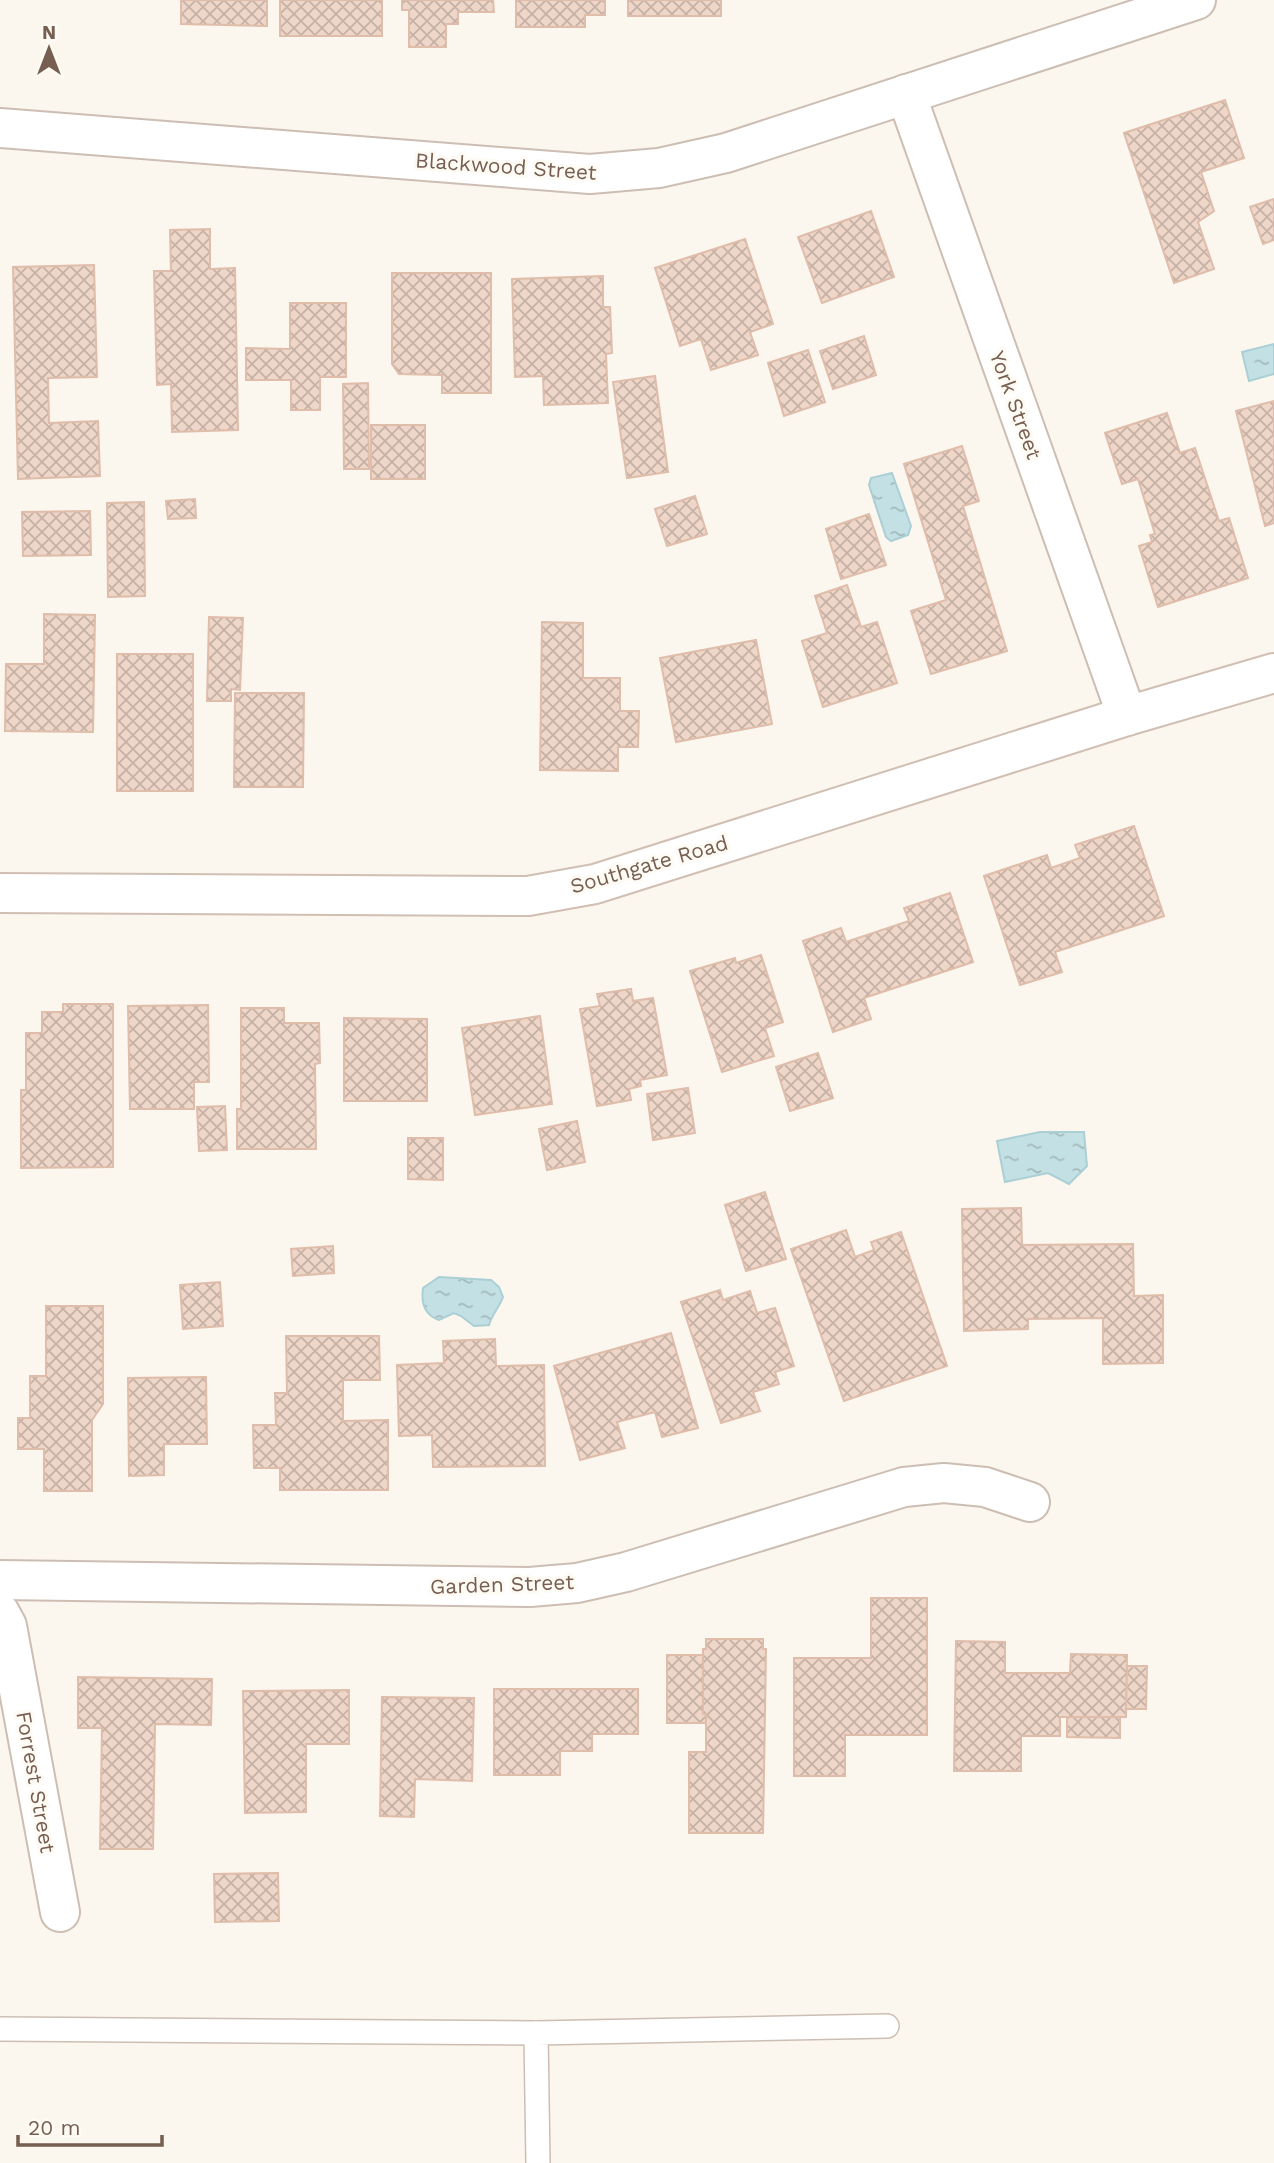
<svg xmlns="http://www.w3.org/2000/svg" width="1274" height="2163" font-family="'Work Sans',sans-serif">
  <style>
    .water { fill: url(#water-ripples); stroke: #aacfd5; stroke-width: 2 }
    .building { fill: url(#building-cross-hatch); stroke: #dfbdaa; stroke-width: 2 }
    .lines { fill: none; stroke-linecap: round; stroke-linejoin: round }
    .lane-casing { stroke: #cdbeb3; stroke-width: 26 }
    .street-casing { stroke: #cdbeb3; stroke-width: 42 }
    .secondary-casing { stroke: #d0bfb2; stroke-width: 42 }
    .lane { stroke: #fff; stroke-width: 23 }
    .street { stroke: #fff; stroke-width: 38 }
    .secondary { stroke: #fff; stroke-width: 38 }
    .labels { text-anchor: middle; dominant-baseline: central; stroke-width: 6; stroke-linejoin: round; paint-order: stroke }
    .street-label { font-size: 21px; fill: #765e51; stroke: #fefaf4 }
  </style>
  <defs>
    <pattern id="water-ripples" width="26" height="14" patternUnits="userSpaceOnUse" patternTransform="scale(1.75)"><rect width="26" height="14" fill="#c3e0e4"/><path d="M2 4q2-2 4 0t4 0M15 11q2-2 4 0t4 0" fill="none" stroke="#a3b9bb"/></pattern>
    <pattern id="building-cross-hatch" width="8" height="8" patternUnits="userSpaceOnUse" patternTransform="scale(1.75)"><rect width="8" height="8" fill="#eed6c8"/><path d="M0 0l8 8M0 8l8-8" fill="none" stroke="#c5b1a5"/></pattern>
  </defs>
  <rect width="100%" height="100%" fill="#fbf6ee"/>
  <!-- water -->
  <g class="water">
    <path d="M1274,344V374L1249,381L1242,352Z"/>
    <path d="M892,473L911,526L908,535L891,541L886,537L869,485L871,478Z"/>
    <path d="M1040,1132H1084L1087,1166L1069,1184L1048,1173L1005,1182L997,1141Z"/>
    <path d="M439,1277L491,1280L499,1287L503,1297C499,1308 492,1314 489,1325L474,1326L461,1316L454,1313L439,1320C424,1315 421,1302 423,1288Z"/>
  </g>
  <!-- building -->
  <g class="building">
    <path d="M181,0H267V26L181,24Z"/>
    <rect x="280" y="0" width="102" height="36"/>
    <path d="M402,0H493L494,12H458V24H446V47H409V10H402Z"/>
    <path d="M516,0H605V15H585V27H516Z"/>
    <rect x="628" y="0" width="93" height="16"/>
    <path d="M1225,100L1244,158L1201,172L1214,211L1198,222L1214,269L1174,283L1124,133Z"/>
    <path d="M1274,199V240L1263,244L1250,207Z"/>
    <path d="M871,211L894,277L822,303L798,237Z"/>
    <path d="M210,229V269L235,268L238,430L172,432L171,384L157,385L154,271H171L170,230Z"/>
    <path d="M745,239L773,324L750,332L758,355L711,370L701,339L680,346L655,268Z"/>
    <path d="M94,265L97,377L48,378L49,423L98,421L100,476L18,479L13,267Z"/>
    <path d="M392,273H491V393H442V375L399,374L392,364Z"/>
    <path d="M603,276V307H610L612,353L606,354L608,403L544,405L543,376L515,377L512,279Z"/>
    <path d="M290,303H346V377H320V410H291V380H246V348L290,349Z"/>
    <path d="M864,336L876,375L833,389L820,351Z"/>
    <path d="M808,350L825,402L784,416L768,363Z"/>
    <path d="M655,376L668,472L627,478L613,382Z"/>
    <path d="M368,383L369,469H344L343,384Z"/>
    <path d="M1274,401V523L1265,526L1236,411Z"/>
    <path d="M1167,413L1180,453L1195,448L1219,521L1229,518L1248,578L1158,607L1139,546L1152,542L1150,535L1155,534L1138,479L1122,484L1105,433Z"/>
    <rect x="371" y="425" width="54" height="54"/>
    <path d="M962,446L979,501L963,506L1007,651L931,674L911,611L946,600L904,464Z"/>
    <path d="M695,496L707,534L667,546L655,509Z"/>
    <path d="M195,499L196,518L168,519L166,501Z"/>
    <path d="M144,502L145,596L108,597L107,503Z"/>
    <path d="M90,511L91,555L23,556L22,512Z"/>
    <path d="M869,514L886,565L841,579L826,529Z"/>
    <path d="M847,585L861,627L877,622L897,683L823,707L802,641L827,633L815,596Z"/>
    <path d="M44,614L95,615L93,732L5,731L6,664H44Z"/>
    <path d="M209,617L243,618L240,690L231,689V701H207Z"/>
    <path d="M542,622L583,623V678H620V711H639L638,747H618V771L540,770Z"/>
    <path d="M756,640L772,724L676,742L660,658Z"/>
    <rect x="117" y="654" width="76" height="137"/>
    <path d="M235,693H304L303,787H234Z"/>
    <path d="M1134,826L1164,916L1055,952L1062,972L1020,985L984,876L1047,855L1051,868L1080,858L1075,845Z"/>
    <path d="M950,893L973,962L864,998L871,1019L833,1032L803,941L841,928L846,942L909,921L904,908Z"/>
    <path d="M761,955L783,1022L765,1028L774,1056L722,1072L690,971L735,958L736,963Z"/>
    <path d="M631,989L633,1001L653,998L667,1075L640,1080L641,1086L629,1089L631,1100L597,1106L580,1009L600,1006L597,994Z"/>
    <path d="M63,1004H113V1167L21,1168V1090H26V1033H42V1012H63Z"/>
    <path d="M208,1005L209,1082H194V1109H130L128,1006Z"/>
    <path d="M241,1008H284V1023H319L320,1063L315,1064L316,1149H237V1109H241Z"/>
    <path d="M540,1016L552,1104L475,1115L462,1028Z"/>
    <path d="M344,1018L427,1019V1101H344Z"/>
    <path d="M818,1053L833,1098L790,1111L776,1067Z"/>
    <path d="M688,1088L695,1133L653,1140L647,1094Z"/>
    <path d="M225,1106L227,1150L199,1151L197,1107Z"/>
    <path d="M577,1121L585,1162L547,1170L539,1129Z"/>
    <path d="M408,1138H443V1180L408,1179Z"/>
    <path d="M765,1192L786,1259L746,1271L725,1205Z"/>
    <path d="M1021,1208L1022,1245L1133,1244L1134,1296L1163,1295V1363L1103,1364V1318L1028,1319V1329L964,1331L962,1209Z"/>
    <path d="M846,1230L855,1257L874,1250L871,1242L901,1232L947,1366L844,1401L791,1249Z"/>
    <path d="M333,1246L334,1273L293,1276L291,1249Z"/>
    <path d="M220,1282L223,1326L183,1329L180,1285Z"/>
    <path d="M720,1290L723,1300L750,1291L757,1313L775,1308L794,1366L775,1372L779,1384L753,1392L760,1411L721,1423L681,1302Z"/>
    <path d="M46,1306H103V1404L92,1420V1491H44V1449H18V1418H30V1376H46Z"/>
    <path d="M671,1333L698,1428L662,1437L655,1412L617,1422L625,1448L580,1460L554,1366Z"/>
    <path d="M286,1336H379L380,1380H343V1421L388,1420V1490H280V1468H254L253,1425H276L275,1393H287Z"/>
    <path d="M495,1339L496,1366L544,1365L545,1466L433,1467L432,1435L399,1436L397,1365L444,1363L443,1341Z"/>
    <path d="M206,1377L207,1444H164V1475L129,1476L128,1378Z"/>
    <path d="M871,1598H927V1735H845V1776H794V1658H871Z"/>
    <path d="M706,1639H763V1649H766L763,1833H689V1752H706V1714H703V1649H706Z"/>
    <path d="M956,1641L1005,1642V1673H1070L1071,1654L1127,1655L1126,1717H1060V1736H1021V1771H954Z"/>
    <path d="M667,1655H703V1714H706V1723H667Z"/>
    <path d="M1127,1666H1147L1146,1709H1126Z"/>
    <path d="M78,1677L212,1679L211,1725L155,1724L153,1849H100L102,1728H78Z"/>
    <path d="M494,1689H638V1734H592V1751H560V1775H494Z"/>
    <path d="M349,1690V1744H306V1812L245,1813L243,1691Z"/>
    <path d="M382,1697L474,1698L472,1781L415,1779L414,1817L380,1816Z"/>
    <path d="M1067,1717H1120V1738L1067,1737Z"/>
    <path d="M278,1873L279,1921L215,1922L214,1874Z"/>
  </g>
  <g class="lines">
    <defs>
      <g id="lane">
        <path d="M0,2029L536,2033"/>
        <path d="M538,2163L536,2033L887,2026"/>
      </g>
      <g id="street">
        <path d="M906,94L1127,716"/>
        <path d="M0,128L590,174L659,168L726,153L1196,0"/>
        <path d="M0,1580L530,1587L577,1583L626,1572L904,1487L944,1483L985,1487L1030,1502"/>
        <path d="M0,1613L7,1626L60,1912"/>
      </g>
      <path id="secondary" d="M0,893L528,896L595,884L1127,716L1274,673"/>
    </defs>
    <!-- lane casing -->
    <use href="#lane" class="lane-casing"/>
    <!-- street casing -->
    <use href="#street" class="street-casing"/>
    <!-- secondary casing -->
    <use href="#secondary" class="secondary-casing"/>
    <!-- lane -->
    <use href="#lane" class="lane"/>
    <!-- street -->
    <use href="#street" class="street"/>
    <!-- secondary -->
    <use href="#secondary" class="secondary"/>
  </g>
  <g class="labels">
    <!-- street labels -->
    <g class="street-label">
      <text transform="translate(506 166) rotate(4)">Blackwood Street</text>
      <text transform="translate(1016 405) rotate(70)">York Street</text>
      <text transform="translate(649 864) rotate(-16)">Southgate Road</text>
      <text transform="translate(502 1584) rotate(-2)">Garden Street</text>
      <text transform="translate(36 1782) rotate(80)">Forrest Street</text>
    </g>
  </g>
  <!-- north arrow -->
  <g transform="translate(49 49)" stroke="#fefaf4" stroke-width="5" paint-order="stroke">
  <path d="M0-5L12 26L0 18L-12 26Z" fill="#765e51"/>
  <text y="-10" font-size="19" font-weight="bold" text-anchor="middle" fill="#765e51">N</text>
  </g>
  <!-- scale -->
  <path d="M18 2135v10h144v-10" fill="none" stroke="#765e51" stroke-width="3.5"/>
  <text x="28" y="2135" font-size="21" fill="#765e51" stroke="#fefaf4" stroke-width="5" paint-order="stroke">20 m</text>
</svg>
